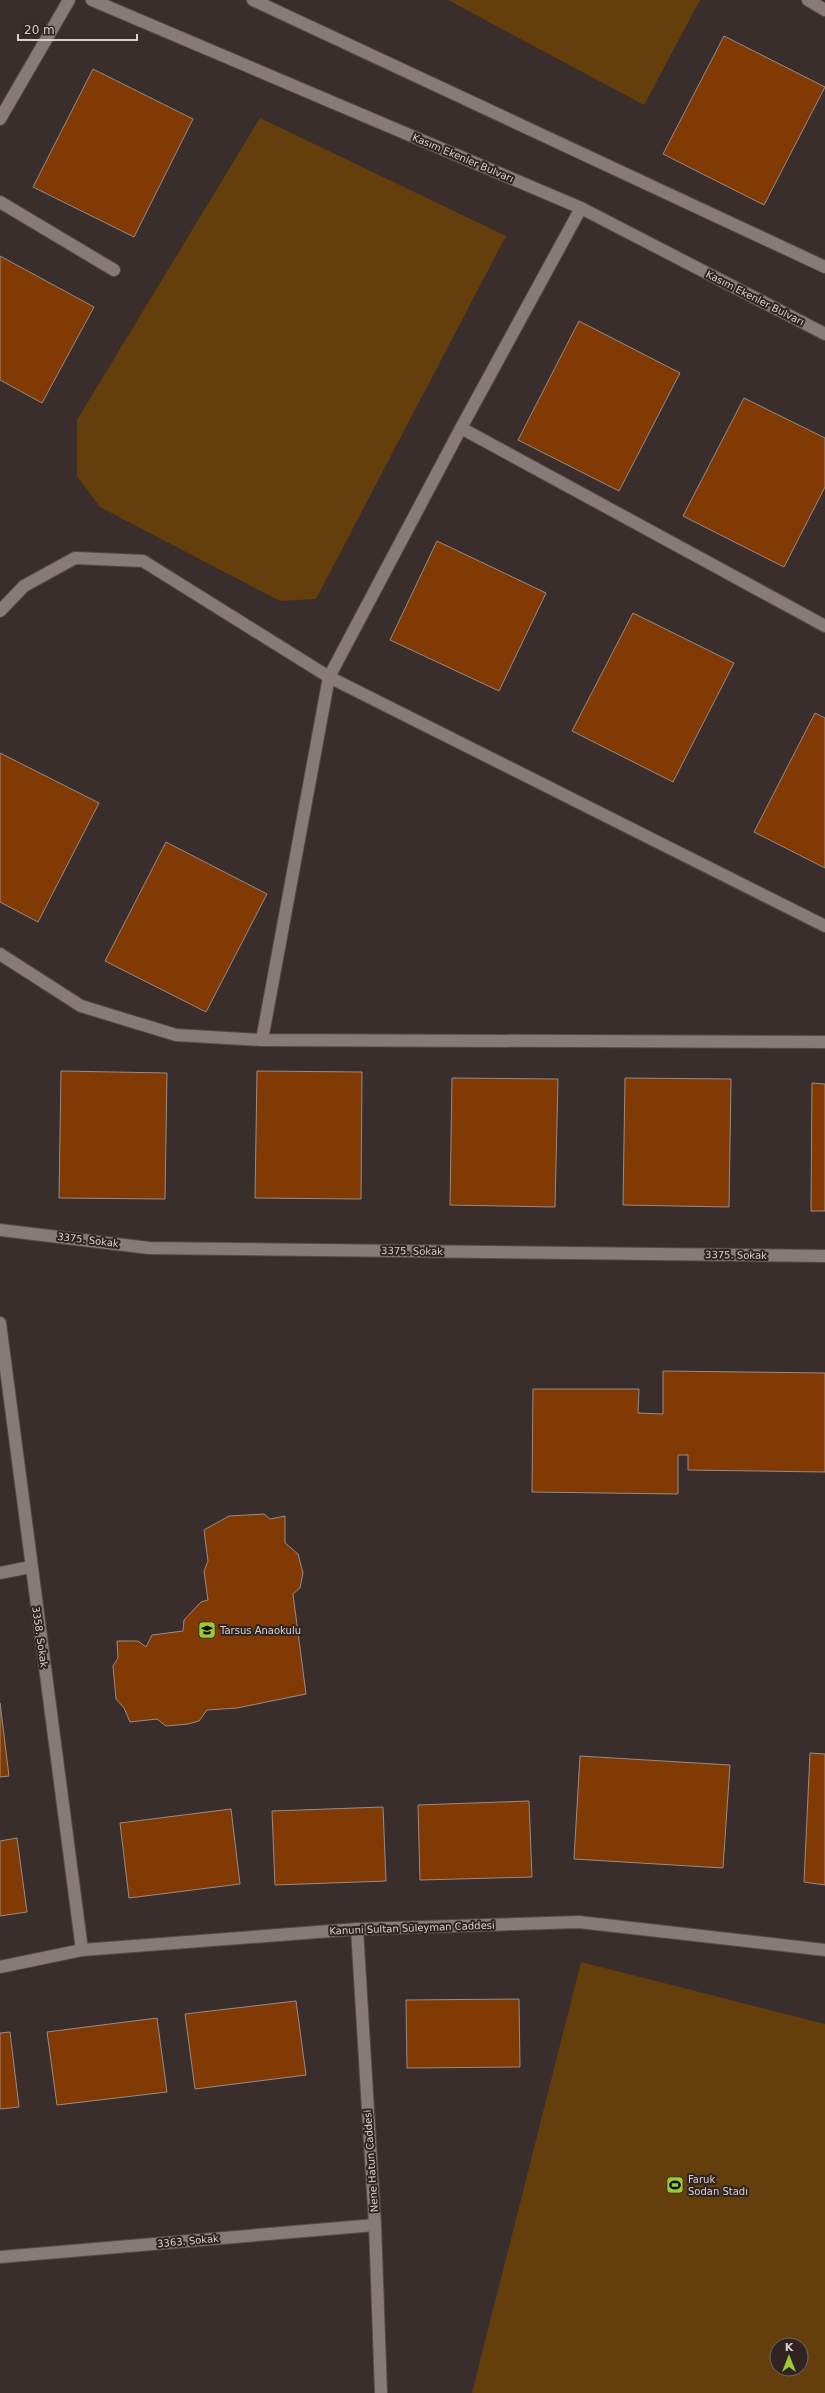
<svg xmlns="http://www.w3.org/2000/svg" width="825" height="2393" font-family="'DejaVu Sans',sans-serif">
  <style>
    .green { fill: #643e0b; fill-rule: evenodd }
    .building { fill: #823a05; stroke: #978b85 }
    .lines { fill: none; stroke-linecap: round; stroke-linejoin: round }
    .minor-casing { stroke: #544a48; stroke-width: 14 }
    .minor { stroke: #887a78; stroke-width: 12 }
    .labels { text-anchor: middle; dominant-baseline: central; stroke-width: 4; stroke-linejoin: round; paint-order: stroke }
    .street-label { font-size: 10px; fill: #d8d0cf; stroke: #302422 }
    .poi-label { font-size: 10px; fill: #d8d0cf; stroke: #302422; text-anchor: start }
  </style>
  <rect width="100%" height="100%" fill="#3a2e2c"/>
  <!-- green -->
  <g class="green">
    <path d="M448,0H700L644,105Z"/>
    <path d="M260,118L506,236L316,599L280,601L100,507L77,476V420Z"/>
    <path d="M581,1962L825,2024V2393H472ZM777,2345H801V2369H777Z"/>
  </g>
  <!-- building -->
  <g class="building">
    <path d="M724,36L825,87L764,205L663,154Z"/>
    <path d="M93,69L193,119L134,237L33,187Z"/>
    <path d="M0,256L94,307L42,403L0,380Z"/>
    <path d="M579,321L680,373L619,491L518,440Z"/>
    <path d="M744,398L825,438V487L784,567L683,516Z"/>
    <path d="M437,541L546,593L499,691L390,640Z"/>
    <path d="M633,613L734,663L673,782L572,731Z"/>
    <path d="M815,713L825,718V868L754,832Z"/>
    <path d="M0,753L99,803L38,922L0,902Z"/>
    <path d="M166,842L267,894L206,1012L105,961Z"/>
    <path d="M61,1071L167,1073L165,1199L59,1198Z"/>
    <path d="M257,1071L362,1072L361,1199L255,1198Z"/>
    <path d="M452,1078L558,1079L555,1207L450,1205Z"/>
    <path d="M625,1078L731,1079L729,1207L623,1205Z"/>
    <path d="M812,1083L825,1084V1211H811Z"/>
    <path d="M663,1371L825,1373V1472L688,1470V1455H678V1494L532,1492L533,1389H639L638,1413L663,1414Z"/>
    <path d="M264,1514L270,1519L285,1516V1543L298,1554L303,1573L300,1588L293,1594L306,1694L237,1708L207,1710L199,1721L188,1724L166,1726L157,1719L130,1722L124,1708L116,1699L113,1666L118,1658L117,1641H138L146,1647L152,1635L183,1631L184,1620L201,1602L208,1600L204,1571L208,1561L204,1530L229,1516Z"/>
    <path d="M0,1703L9,1776L0,1777Z"/>
    <path d="M810,1753L825,1754V1885L804,1882Z"/>
    <path d="M580,1756L730,1765L723,1868L574,1859Z"/>
    <path d="M529,1801L532,1877L420,1880L418,1805Z"/>
    <path d="M383,1807L386,1881L275,1885L272,1811Z"/>
    <path d="M231,1809L240,1884L129,1898L120,1823Z"/>
    <path d="M17,1838L27,1912L0,1916V1841Z"/>
    <path d="M519,1999L520,2067L407,2068L406,2000Z"/>
    <path d="M296,2001L306,2075L195,2089L185,2014Z"/>
    <path d="M157,2018L167,2092L57,2105L47,2032Z"/>
    <path d="M10,2032L19,2107L0,2109V2033Z"/>
  </g>
  <g class="lines">
    <defs>
      <g id="minor">
        <path d="M92,0L581,208L825,334"/>
        <path d="M253,0L825,267"/>
        <path d="M808,0L825,10"/>
        <path d="M0,119L69,0"/>
        <path d="M0,202L114,270"/>
        <path d="M461,428L825,626"/>
        <path d="M0,611L24,586L75,558L143,561L329,677L825,926"/>
        <path d="M0,954L81,1006L176,1035L262,1040L825,1042"/>
        <path d="M262,1040L329,677L461,428L581,208"/>
        <path d="M0,1230L149,1248L825,1256"/>
        <path d="M0,1323L82,1950"/>
        <path d="M0,1573L30,1567"/>
        <path d="M357,1929L375,2225L381,2393"/>
        <path d="M0,1967L82,1950L357,1929L579,1922L825,1950"/>
        <path d="M0,2257L375,2225"/>
      </g>
    </defs>
    <!-- minor casing -->
    <use href="#minor" class="minor-casing"/>
    <!-- minor -->
    <use href="#minor" class="minor"/>
  </g>
  <!-- icons -->
  <defs>
    <symbol id="school-square" viewBox="-11 -11 22 22"><rect x="-9" y="-9" width="18" height="18" rx="4" fill="#9dca30" stroke="#302422"/><path d="M0-5L7-2L0 1L-7-2ZM-4 1L0 2.5L4 1V4Q0 6-4 4Z" fill="#111"/></symbol>
    <symbol id="stadium-square" viewBox="-11 -11 22 22"><rect x="-9" y="-9" width="18" height="18" rx="4" fill="#9dca30" stroke="#302422"/><path d="M0-5a6.5 5 0 1 0 0 10a6.5 5 0 1 0 0-10ZM-3.5-1.8h7v3.6h-7Z" fill="#111"/></symbol>
  </defs>
  <g fill-rule="evenodd">
    <use href="#school-square" x="197" y="1620" width="20" height="20"/>
    <use href="#stadium-square" x="665" y="2175" width="20" height="20"/>
  </g>
  <g class="labels">
    <!-- street labels -->
    <g class="street-label">
      <text transform="translate(463 158) rotate(23)">Kasım Ekenler Bulvarı</text>
      <text transform="translate(755 298) rotate(27)">Kasım Ekenler Bulvarı</text>
      <text transform="translate(88 1240) rotate(7)">3375. Sokak</text>
      <text transform="translate(412 1251) rotate(1)">3375. Sokak</text>
      <text transform="translate(736 1255) rotate(1)">3375. Sokak</text>
      <text transform="translate(40 1637) rotate(82)">3358. Sokak</text>
      <text transform="translate(412 1928) rotate(-2)">Kanuni Sultan Süleyman Caddesi</text>
      <text transform="translate(371 2161) rotate(-94)">Nene Hatun Caddesi</text>
      <text transform="translate(188 2241) rotate(-5)">3363. Sokak</text>
    </g>
    <!-- poi labels -->
    <g class="poi-label">
      <text x="220" y="1630">Tarsus Anaokulu</text>
      <text x="688" y="2179">Faruk<tspan x="688" dy="12">Sodan Stadı</tspan></text>
    </g>
  </g>
  <!-- north arrow -->
  <g transform="translate(789 2357)"><circle r="19" fill="#302422" stroke="#736967"/>
  <path d="M0-3L7 15L0 10L-7 15Z" fill="#9dca30"/>
  <text y="-6" font-size="11" font-weight="bold" text-anchor="middle" fill="#d8d0cf">K</text>
  </g>
  <!-- scale -->
  <path d="M18 34v6h119v-6" fill="none" stroke="#d8d0cf" stroke-width="2"/>
  <text x="24" y="34" font-size="12" fill="#d8d0cf" stroke="#302422" stroke-width="3" paint-order="stroke">20 m</text>
</svg>
